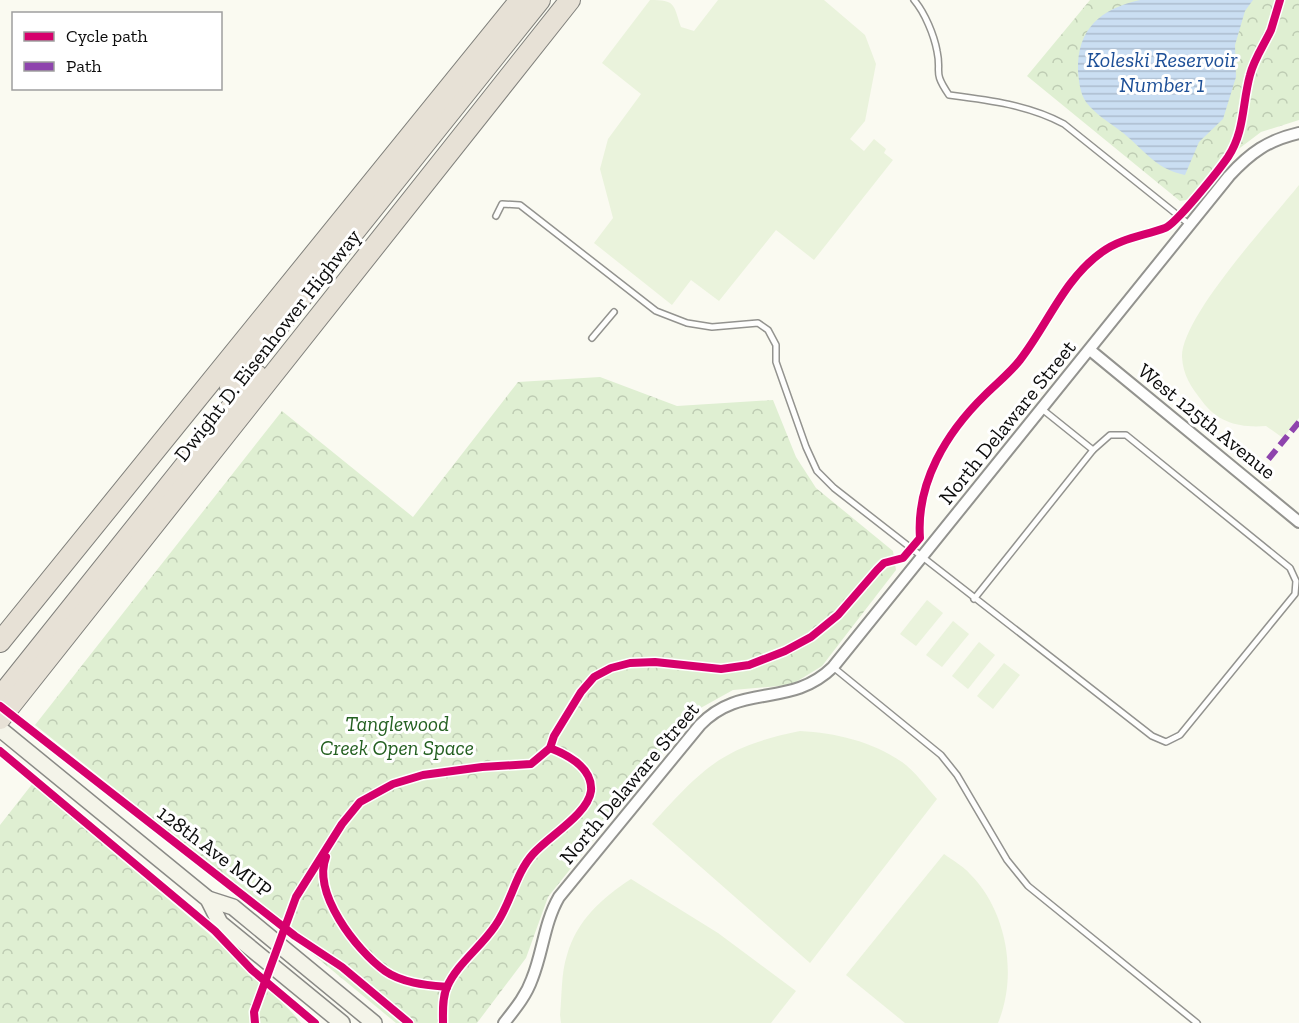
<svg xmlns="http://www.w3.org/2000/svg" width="1299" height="1023" font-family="'Zilla Slab',serif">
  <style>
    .park { fill: url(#park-crowns) }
    .pitch { fill: #eaf3dc }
    .water { fill: url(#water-rules) }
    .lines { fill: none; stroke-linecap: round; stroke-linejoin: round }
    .lane-casing { stroke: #93938f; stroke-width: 8 }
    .street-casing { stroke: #93938f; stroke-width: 14 }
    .secondary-casing { stroke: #8a8a86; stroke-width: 18 }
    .highway-casing { stroke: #80807c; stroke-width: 22 }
    .lane { stroke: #fefefd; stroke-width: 5 }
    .street { stroke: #fefefd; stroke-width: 10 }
    .secondary { stroke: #f4f4e9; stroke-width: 15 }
    .highway { stroke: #e7e1d6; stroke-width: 20 }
    .quiet { stroke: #8e44ad; stroke-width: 6; stroke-dasharray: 12 6; stroke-linecap: butt }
    .cycleway-casing { stroke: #fff; stroke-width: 11 }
    .cycleway { stroke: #d6006c; stroke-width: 8 }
    .labels { text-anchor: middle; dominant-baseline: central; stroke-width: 6; stroke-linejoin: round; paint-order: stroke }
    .street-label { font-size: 21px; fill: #0c0c0c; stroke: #fff }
    .park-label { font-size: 21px; font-style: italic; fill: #246021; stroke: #fff }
    .water-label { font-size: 22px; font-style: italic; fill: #1d4f97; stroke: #fff }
  </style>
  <defs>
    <pattern id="park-crowns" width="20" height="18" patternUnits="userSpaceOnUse" patternTransform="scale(1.5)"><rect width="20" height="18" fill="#dfefd2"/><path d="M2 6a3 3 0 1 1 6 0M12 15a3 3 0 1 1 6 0" fill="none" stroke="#beccb3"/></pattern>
    <pattern id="water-rules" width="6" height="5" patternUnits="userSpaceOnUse" patternTransform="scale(1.5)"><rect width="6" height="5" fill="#cadef2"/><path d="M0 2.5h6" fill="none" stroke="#acbdce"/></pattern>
  </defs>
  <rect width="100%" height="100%" fill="#fafaf1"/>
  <!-- park -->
  <g class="park">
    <path d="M1090,0H1299V120L1261,132L1220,163L1191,199L1180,201L1027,76Z"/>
    <path d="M600,377L677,406L773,400L796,457L816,488L893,551L896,570L822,666L791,685L733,690L697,710L548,897L526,958L477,1023H396L298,942L245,892L35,725L282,411L413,517L518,382Z"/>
    <path d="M33,783L223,946C246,975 278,994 301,1023H0V825Z"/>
  </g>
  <!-- pitch -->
  <g class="pitch">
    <path d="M650,0C676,0 673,4 681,27L694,31L718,0H824L865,35L876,64L865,121L850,139L864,151L874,139L886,149L884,153L893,160L814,260L776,230L719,301L691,280L672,305L594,243L613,218L600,169L608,139L641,94L602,63Z"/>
    <path d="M1299,185V418L1283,438L1266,426C1240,428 1218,423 1202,401C1191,387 1183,375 1182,357C1181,317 1272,219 1299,185Z"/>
    <path d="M927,600L943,613L916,646L900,634Z"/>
    <path d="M953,621L969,634L942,667L926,655Z"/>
    <path d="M979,642L995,655L968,689L952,676Z"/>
    <path d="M1004,663L1020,675L993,709L977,696Z"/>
    <path d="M800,731C836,733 871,741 902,762C915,771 926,787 937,799L810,963L652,824C704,767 722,747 800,731Z"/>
    <path d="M944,854C952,860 963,866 970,874C1007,911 1018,975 998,1023H905L846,975Z"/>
    <path d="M631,879L718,933L796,991L771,1023H561L560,1015C562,996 561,973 567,955C577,920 602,898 631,879Z"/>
  </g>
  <!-- water -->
  <path class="water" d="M1140,0H1253L1245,11L1235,45L1236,77L1223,119L1199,142L1185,175C1158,169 1149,156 1129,138C1116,126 1096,116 1086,102C1080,93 1079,82 1078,71C1077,28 1101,9 1140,0Z"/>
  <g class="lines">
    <defs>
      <g id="lane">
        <path d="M914,0C925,13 934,35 937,51C942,74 932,70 949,95C988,100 1029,105 1064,124L1190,225"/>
        <path d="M496,216L502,204L520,205L656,311L687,323L712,327L758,323L768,330L776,345V362L806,447L817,471L834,488L1152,736L1166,742L1180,735L1295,594L1296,581L1290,568L1126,435H1110L1093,450L974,599"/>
        <path d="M592,338L614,312"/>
        <path d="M1042,409L1093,450"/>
        <path d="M833,667L941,755L957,775L1007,860L1028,886L1197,1023"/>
      </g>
      <g id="street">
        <path d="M1090,350L1299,522"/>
        <path d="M504,1023C515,1009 526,996 532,979C543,952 544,923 559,897L700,725C741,682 790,709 833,667L1229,176C1250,153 1268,140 1299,133"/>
      </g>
      <g id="secondary">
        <path d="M0,729L208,899L220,923L342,1023"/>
        <path d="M208,899L233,907L374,1023"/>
      </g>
      <g id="highway">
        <path d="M230,387L540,0"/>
        <path d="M0,642L520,0"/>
        <path d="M0,697L257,375"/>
        <path d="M0,719L570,0"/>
      </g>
    </defs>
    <!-- lane casing -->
    <use href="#lane" class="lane-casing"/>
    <!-- street casing -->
    <use href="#street" class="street-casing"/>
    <!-- secondary casing -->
    <use href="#secondary" class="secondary-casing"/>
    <!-- highway casing -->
    <use href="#highway" class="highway-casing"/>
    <!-- lane -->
    <use href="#lane" class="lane"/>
    <!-- street -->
    <use href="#street" class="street"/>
    <!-- secondary -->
    <use href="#secondary" class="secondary"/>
    <!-- highway -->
    <use href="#highway" class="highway"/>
    <!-- quiet -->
    <path class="quiet" d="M1257,473L1299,422"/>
    <defs>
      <g id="cycleway">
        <path d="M0,706L295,936L342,967L409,1023"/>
        <path d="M0,751L215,931L252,970L315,1023"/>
        <path d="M326,857C312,893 356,950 385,971C402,983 426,985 447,987"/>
        <path d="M255,1023L254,1012L296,897L342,824L360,802L393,784L423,775L482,767L531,764L550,748L554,736L581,692L594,677L611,668L630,663L655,662L721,669L749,665L785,651L811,637L838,615L877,570L884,563L903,558L920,538C916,483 946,433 985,395C997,383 1010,373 1020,360C1048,324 1064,279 1102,252C1121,238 1143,236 1165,228C1176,224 1219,170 1228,157C1245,131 1242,104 1250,75C1254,59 1264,45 1271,30C1274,20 1277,10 1280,0"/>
        <path d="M443,1023C443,1011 442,998 447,987C457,964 481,947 495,926C511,904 515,874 533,854C549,836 588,814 591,791C593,768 568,755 550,748"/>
      </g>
    </defs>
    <!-- cycleway casing -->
    <use href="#cycleway" class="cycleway-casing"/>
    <!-- cycleway -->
    <use href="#cycleway" class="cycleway"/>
  </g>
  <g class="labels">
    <!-- street labels -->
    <g class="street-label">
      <text transform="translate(267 345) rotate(-52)">Dwight D. Eisenhower Highway</text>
      <text transform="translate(1207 421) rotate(39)">West 125th Avenue</text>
      <text transform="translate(1007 422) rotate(-51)">North Delaware Street</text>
      <text transform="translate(629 783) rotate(-50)">North Delaware Street</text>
      <text transform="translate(215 851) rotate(37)">128th Ave MUP</text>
    </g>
    <!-- park labels -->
    <g class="park-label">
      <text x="397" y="723">Tanglewood<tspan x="397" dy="24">Creek Open Space</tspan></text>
    </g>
    <!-- water labels -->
    <g class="water-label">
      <text x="1162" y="59">Koleski Reservoir<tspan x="1162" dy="25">Number 1</tspan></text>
    </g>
  </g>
  <!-- legend -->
  <rect x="12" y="12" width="210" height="78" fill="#ffffff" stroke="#9e9e9e" stroke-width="1.5"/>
  <rect x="24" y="32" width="30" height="9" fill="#d6006c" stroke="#9e9e9e" stroke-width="1.5"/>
  <text x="66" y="42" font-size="18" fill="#0c0c0c">Cycle path</text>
  <rect x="24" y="62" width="30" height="9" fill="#8e44ad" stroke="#9e9e9e" stroke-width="1.5"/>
  <text x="66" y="72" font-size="18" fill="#0c0c0c">Path</text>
</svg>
